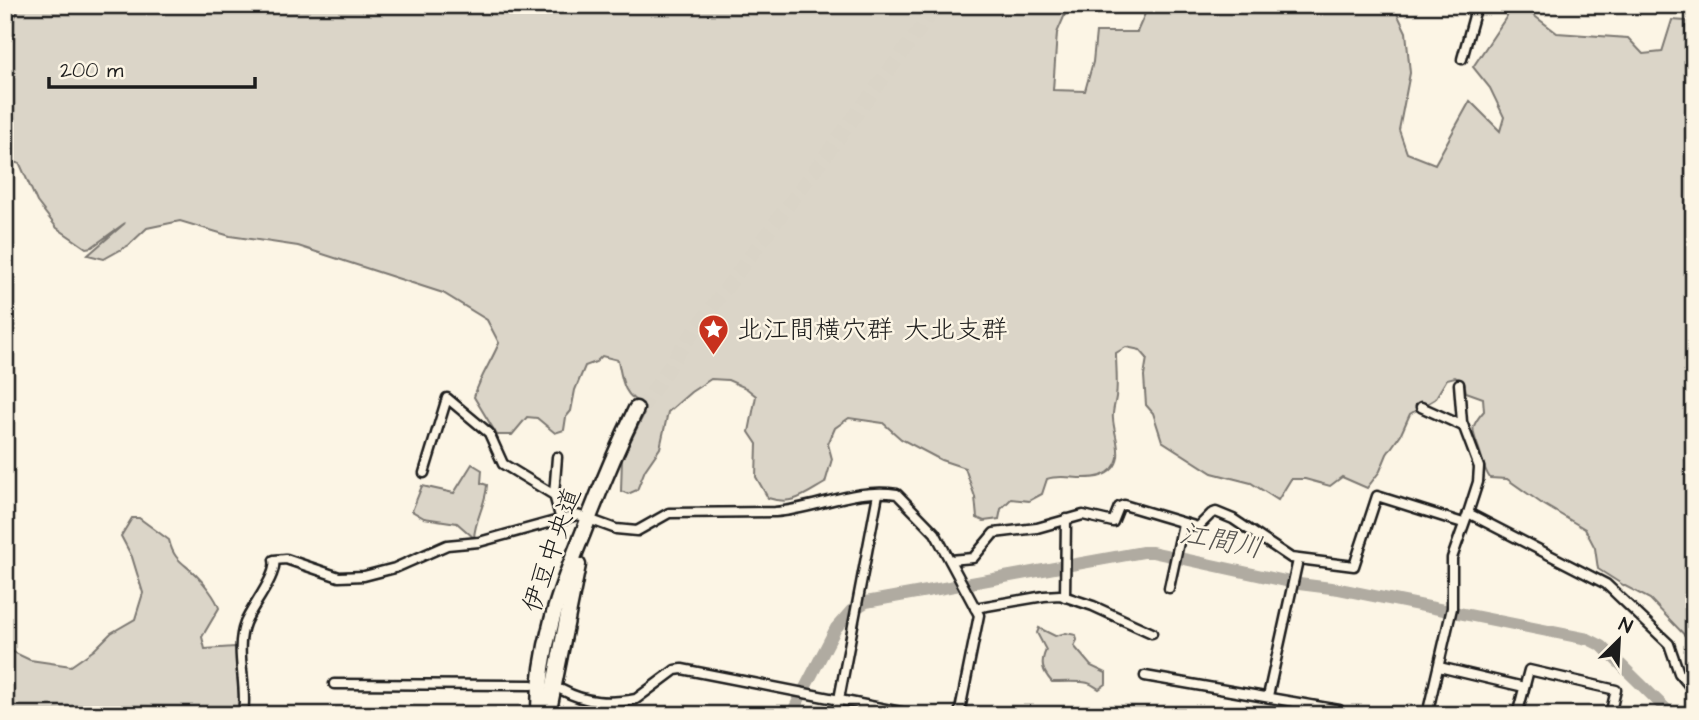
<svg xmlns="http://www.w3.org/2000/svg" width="1699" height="720" font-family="'Architects Daughter','Klee One',sans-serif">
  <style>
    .green { fill: #dbd5c8; stroke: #7c7872; stroke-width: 2 }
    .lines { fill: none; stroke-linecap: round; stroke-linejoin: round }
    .river { stroke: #b0aba1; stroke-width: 12 }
    .motorway-tunnel { stroke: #dad4c7; stroke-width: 14; stroke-dasharray: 14 7; stroke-linecap: butt }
    .minor-casing { stroke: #1c1c1c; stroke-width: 13 }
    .motorway-casing { stroke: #1c1c1c; stroke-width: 19 }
    .minor { stroke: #fcf5e5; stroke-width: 8 }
    .motorway { stroke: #fcf5e5; stroke-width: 14 }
    .labels { text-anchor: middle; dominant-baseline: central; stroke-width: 5; stroke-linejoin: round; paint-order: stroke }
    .poi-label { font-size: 26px; fill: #1c1c1c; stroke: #fcf5e5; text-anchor: start }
    .street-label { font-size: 26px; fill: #1c1c1c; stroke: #fcf5e5 }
    .water-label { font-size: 28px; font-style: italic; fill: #575551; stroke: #fcf5e5 }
  </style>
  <rect width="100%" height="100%" fill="#fcf5e5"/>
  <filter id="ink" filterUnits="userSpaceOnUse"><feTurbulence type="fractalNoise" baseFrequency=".0143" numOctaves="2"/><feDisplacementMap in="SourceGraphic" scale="14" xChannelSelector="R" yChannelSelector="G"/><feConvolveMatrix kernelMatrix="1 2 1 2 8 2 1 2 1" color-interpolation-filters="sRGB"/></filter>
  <g filter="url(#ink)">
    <!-- green -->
    <g class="green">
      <path d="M21,5H1069L1057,33L1053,90L1085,91L1093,62L1096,32H1137L1147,9L1142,5H1393L1406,32L1410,73L1399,130L1407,153L1435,164L1470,101L1500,131L1504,117L1490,88L1473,67L1511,10L1528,11L1557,33L1628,38L1643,54L1662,52L1672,20L1686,21L1687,51L1694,60V645L1650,599L1623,585L1598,569L1595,548L1585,529L1541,503L1507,479L1490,478C1484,470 1483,461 1480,452C1473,431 1468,429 1484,411L1483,398L1466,392L1464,382L1455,377L1447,379L1435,399L1410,414L1401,434L1387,454L1380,471L1367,488L1342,477L1330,486L1305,479H1291L1278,500L1251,483L1212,473L1162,441L1153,413L1146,405L1144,376L1147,358L1140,350L1126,347L1116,353C1116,368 1118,383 1116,397C1115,404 1112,412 1113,419C1114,438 1130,465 1101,476C1083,482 1062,473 1047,479L1042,494L1029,501L1011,499L1001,509L999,519L984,521L977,518L975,497L965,468L941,460L901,439L883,423L849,418L835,428L828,444L832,459L825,483C804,495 793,506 768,498L756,477L757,444L749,432L756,396L746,388L728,380L711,379L691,392L668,412L660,448L645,470L637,490L628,494L621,491L622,458L646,410L644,405C623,397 622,380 618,360L602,356L596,362L585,366L575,390L571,411L566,417L564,430L555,433L537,418L527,417L512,435H497L474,397C480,377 491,362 499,343L487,320L443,293L298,246L230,236L180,221L147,228L129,245L104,259L88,255L125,223L92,247L86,248L57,228L37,202L20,164L5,159V36Z"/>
      <path d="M472,464L482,470L481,483L487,485C486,504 475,519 474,538L457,523L424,518L412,511L422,486L454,493Z"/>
      <path d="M132,518H139L169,540C174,561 183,562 196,575C204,583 216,598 219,608L202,637L205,649L235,647C244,658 240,700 237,715H5V648L30,660L71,666L94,650L111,633L135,619L143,593L132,557L121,536Z"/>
      <path d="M1039,628L1055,636L1066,633L1076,635L1077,640L1074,646L1091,666L1106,673V684L1099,689C1095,687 1092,684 1088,683C1083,681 1060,682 1052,682C1042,671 1040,663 1046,650L1037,633Z"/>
    </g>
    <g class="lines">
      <!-- river -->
      <path class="river" d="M791,715L836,628L851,611L866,602L1143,552H1152L1299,584L1339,589L1588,639L1602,646L1672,715"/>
      <!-- motorway-tunnel -->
      <path class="motorway-tunnel" d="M640,411L680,350L938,5"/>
      <defs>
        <g id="minor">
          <path d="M1462,59L1477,5"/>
          <path d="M1459,384L1462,422L1479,467L1478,482L1468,513"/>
          <path d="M1421,407L1463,426"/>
          <path d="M424,473L447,398L489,433L503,464L554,495L561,520"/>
          <path d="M554,495L557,457"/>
          <path d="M594,521L616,529L637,531L669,513L775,512C815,509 856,487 897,494L935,533L979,615L959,715"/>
          <path d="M950,560L973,558L994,533L1037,528L1083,515L1113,522L1119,507L1124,505L1198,527L1211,514L1216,512L1233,519L1291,558L1354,566L1377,496L1463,523"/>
          <path d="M1169,588L1183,524"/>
          <path d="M1065,597L1066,519"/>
          <path d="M975,608L1044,596L1060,595L1093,606L1152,633"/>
          <path d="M1439,667L1524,687"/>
          <path d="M1145,676L1339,710L1341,715"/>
          <path d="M334,684L531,685"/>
          <path d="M562,690C586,703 609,704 636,699L675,670L682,669L916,715"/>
          <path d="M1268,696L1298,560"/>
          <path d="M243,715C248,685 234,651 245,623C252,606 278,575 274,560L286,559L339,577L364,576L395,568L447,545L479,542L577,515L584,517"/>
          <path d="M836,715L878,494"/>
          <path d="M1427,715L1452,608V558L1468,513L1606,584L1669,644L1679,673L1694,691"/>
          <path d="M1517,715L1529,670L1616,690L1610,715"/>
        </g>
        <g id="motorway">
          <path d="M539,715C538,651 559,591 583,533C599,491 616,450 636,409"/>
          <path d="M548,715L578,565"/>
        </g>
      </defs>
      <!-- minor casing -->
      <use href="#minor" class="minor-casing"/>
      <!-- motorway casing -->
      <use href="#motorway" class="motorway-casing"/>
      <!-- minor -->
      <use href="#minor" class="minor"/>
      <!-- motorway -->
      <use href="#motorway" class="motorway"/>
    </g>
  </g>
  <!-- icons -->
  <defs>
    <symbol id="sight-pin" viewBox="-11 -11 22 30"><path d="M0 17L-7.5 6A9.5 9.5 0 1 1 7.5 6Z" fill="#c8321e" stroke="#fcf5e5"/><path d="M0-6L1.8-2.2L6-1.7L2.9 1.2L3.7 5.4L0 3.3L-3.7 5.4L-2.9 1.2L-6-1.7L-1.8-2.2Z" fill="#fff"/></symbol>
  </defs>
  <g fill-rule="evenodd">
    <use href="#sight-pin" x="696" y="312" width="35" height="47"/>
  </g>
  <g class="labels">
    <!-- poi labels -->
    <g class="poi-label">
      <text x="737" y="330">北江間横穴群 大北支群</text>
    </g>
    <!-- street labels -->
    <g class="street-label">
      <text transform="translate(552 550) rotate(-71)">伊豆中央道</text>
    </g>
    <!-- water labels -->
    <g class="water-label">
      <text transform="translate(1221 541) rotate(11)">江間川</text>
    </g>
  </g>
  <!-- margin -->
  <rect width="1699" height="720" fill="none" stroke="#fcf5e5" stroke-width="28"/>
  <rect x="14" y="14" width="1671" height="692" fill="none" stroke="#1c1c1c" stroke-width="2.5" filter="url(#ink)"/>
  <!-- north arrow -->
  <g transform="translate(1619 640) rotate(24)" stroke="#fcf5e5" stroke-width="5" paint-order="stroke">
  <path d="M0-5L12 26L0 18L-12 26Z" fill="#1c1c1c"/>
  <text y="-10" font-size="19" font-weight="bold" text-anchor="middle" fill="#1c1c1c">N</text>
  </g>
  <!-- scale -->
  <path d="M49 77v10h206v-10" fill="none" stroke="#1c1c1c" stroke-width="3.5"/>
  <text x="60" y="77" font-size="21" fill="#1c1c1c" stroke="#fcf5e5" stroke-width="5" paint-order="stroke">200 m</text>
</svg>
